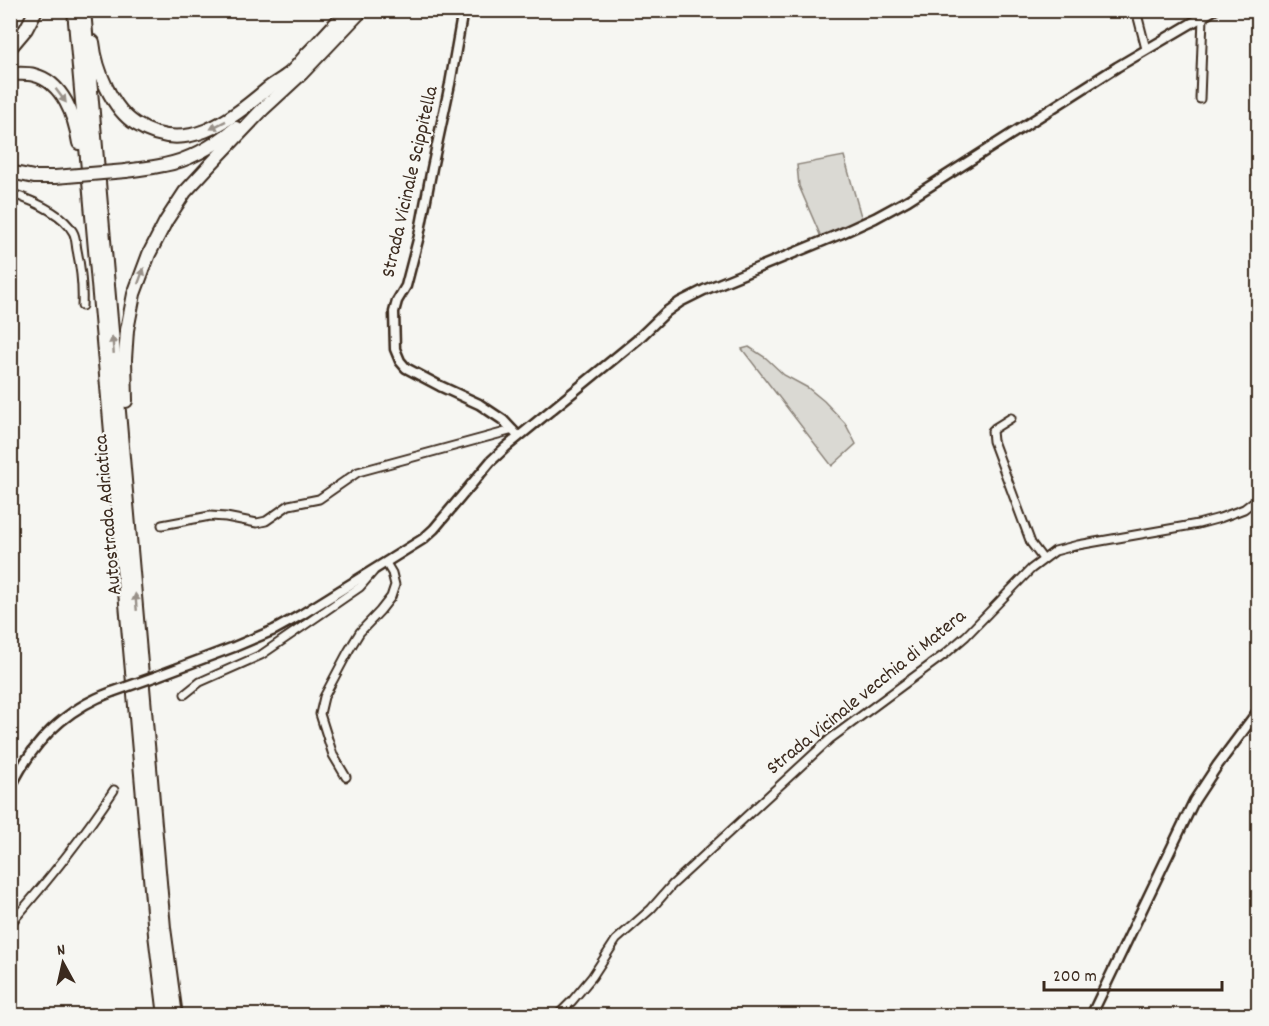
<svg xmlns="http://www.w3.org/2000/svg" width="1269" height="1026" font-family="Dekko,sans-serif">
  <style>
    .green { fill: #dad9d3; stroke: #8a8278; stroke-width: 1.5 }
    .lines { fill: none; stroke-linecap: round; stroke-linejoin: round }
    .minor-casing { stroke: #3b2a1e; stroke-width: 11 }
    .tertiary-casing { stroke: #3b2a1e; stroke-width: 13 }
    .motorway-casing { stroke: #3b2a1e; stroke-width: 16 }
    .minor { stroke: #f6f6f2; stroke-width: 7 }
    .tertiary { stroke: #f6f6f2; stroke-width: 8 }
    .motorway { stroke: #f6f6f2; stroke-width: 12 }
    .tertiary-bridge-casing { stroke: #3b2a1e; stroke-width: 13; stroke-linecap: butt }
    .motorway-bridge-casing { stroke: #3b2a1e; stroke-width: 16; stroke-linecap: butt }
    .tertiary-bridge { stroke: #f6f6f2; stroke-width: 8 }
    .motorway-bridge { stroke: #f6f6f2; stroke-width: 12 }
    .oneway { fill: #989088 }
    .labels { text-anchor: middle; dominant-baseline: central; stroke-width: 4.5; stroke-linejoin: round; paint-order: stroke }
    .street-label { font-size: 20px; fill: #3b2a1e; stroke: #f6f6f2 }
  </style>
  <rect width="100%" height="100%" fill="#f6f6f2"/>
  <filter id="ink" filterUnits="userSpaceOnUse"><feTurbulence type="fractalNoise" baseFrequency=".0167" numOctaves="2"/><feDisplacementMap in="SourceGraphic" scale="12" xChannelSelector="R" yChannelSelector="G"/><feConvolveMatrix kernelMatrix="1 2 1 2 8 2 1 2 1" color-interpolation-filters="sRGB"/></filter>
  <g filter="url(#ink)">
    <!-- green -->
    <g class="green">
      <path d="M844,156L862,220L821,237L799,186L797,165Z"/>
      <path d="M749,347L766,358L784,375L808,388L824,401L845,423L856,444L832,466L742,349Z"/>
    </g>
    <g class="lines">
      <defs>
        <g id="minor">
          <path d="M1136,10L1146,49"/>
          <path d="M1200,99L1203,17"/>
          <path d="M10,193C31,200 62,212 73,232C76,237 76,245 77,250C81,269 83,288 82,306"/>
          <path d="M1011,418L995,428L992,431L993,441L1031,543L1043,559"/>
          <path d="M162,525L210,516L226,517L257,523L266,521L289,505L319,499L358,472L513,430"/>
          <path d="M185,694L200,682L261,655L360,587L373,572"/>
          <path d="M346,777L333,755L320,714L324,697L349,650L360,632L380,611L391,597L395,585L392,573L386,563"/>
          <path d="M10,924C47,882 83,837 114,790"/>
          <path d="M557,1016L572,1001L592,977L616,940L651,909L672,885L830,739L945,654L966,636L1031,569L1055,551L1078,545L1198,524L1220,518L1244,509L1258,498"/>
        </g>
        <g id="tertiary">
          <path d="M463,10L450,84L432,168L419,236L406,286L397,301L394,312L395,349L400,361L406,368L440,386L479,404L503,420L518,436"/>
          <path d="M157,676L234,647L274,630L301,615L423,539L434,529L491,461L506,447L637,340L666,312L680,302L704,290L840,234L875,218L908,200L1117,67L1214,10"/>
          <path d="M10,789C31,744 65,709 112,692"/>
          <path d="M1091,1016L1194,801L1217,766L1258,711"/>
        </g>
        <g id="motorway">
          <path d="M74,10L155,934L165,1016"/>
          <path d="M84,10L164,928L176,1016"/>
          <path d="M93,42C96,70 112,109 136,124C185,156 229,121 266,90C273,84 281,80 289,74C295,69 301,61 307,54C321,40 334,25 348,10"/>
          <path d="M10,48L26,29L36,10"/>
          <path d="M10,74C18,74 27,73 34,75C63,82 75,117 79,143"/>
          <path d="M126,171C139,169 151,168 164,165C191,160 215,145 236,128"/>
          <path d="M10,172L34,177H55"/>
          <path d="M126,401L125,359L127,330L134,294L149,254L166,221L185,192L209,166L263,109L302,73L362,10"/>
        </g>
      </defs>
      <!-- minor casing -->
      <use href="#minor" class="minor-casing"/>
      <!-- tertiary casing -->
      <use href="#tertiary" class="tertiary-casing"/>
      <!-- motorway casing -->
      <use href="#motorway" class="motorway-casing"/>
      <!-- minor -->
      <use href="#minor" class="minor"/>
      <!-- tertiary -->
      <use href="#tertiary" class="tertiary"/>
      <!-- motorway -->
      <use href="#motorway" class="motorway"/>
      <defs>
        <path id="tertiary-bridge" d="M112,692L157,676"/>
        <path id="motorway-bridge" d="M55,177L126,171"/>
      </defs>
      <!-- tertiary-bridge casing -->
      <use href="#tertiary-bridge" class="tertiary-bridge-casing"/>
      <!-- motorway-bridge casing -->
      <use href="#motorway-bridge" class="motorway-bridge-casing"/>
      <!-- tertiary-bridge -->
      <use href="#tertiary-bridge" class="tertiary-bridge"/>
      <!-- motorway-bridge -->
      <use href="#motorway-bridge" class="motorway-bridge"/>
    </g>
    <!-- one-way arrows -->
    <defs><path id="oneway-solid" d="M-6-.8H1V-3.2L6.5 0L1 3.2V.8H-6Z" transform="scale(1.5)"/></defs>
    <g class="oneway">
      <use href="#oneway-solid" transform="translate(61 96) rotate(53)"/>
      <use href="#oneway-solid" transform="translate(218 125) rotate(153)"/>
      <use href="#oneway-solid" transform="translate(141 276) rotate(-70)"/>
      <use href="#oneway-solid" transform="translate(113 345) rotate(-95)"/>
      <use href="#oneway-solid" transform="translate(136 602) rotate(-95)"/>
    </g>
  </g>
  <g class="labels">
    <!-- street labels -->
    <g class="street-label">
      <text transform="translate(411 182) rotate(-77)">Strada Vicinale Scippitella</text>
      <text transform="translate(109 515) rotate(-95)">Autostrada Adriatica</text>
      <text transform="translate(867 693) rotate(-39)">Strada Vicinale vecchia di Matera</text>
    </g>
  </g>
  <!-- margin -->
  <rect width="1269" height="1026" fill="none" stroke="#f6f6f2" stroke-width="36"/>
  <rect x="18" y="18" width="1233" height="990" fill="none" stroke="#3b2a1e" stroke-width="2" filter="url(#ink)"/>
  <!-- north arrow -->
  <g transform="translate(63 963) rotate(352)" stroke="#f6f6f2" stroke-width="4.5" paint-order="stroke">
  <path d="M0-4.5L10 22L0 15L-10 22Z" fill="#3b2a1e"/>
  <text y="-9" font-size="16" font-weight="bold" text-anchor="middle" fill="#3b2a1e">N</text>
  </g>
  <!-- scale -->
  <path d="M1044 981v9h178v-9" fill="none" stroke="#3b2a1e" stroke-width="3"/>
  <text x="1053" y="981" font-size="18" fill="#3b2a1e" stroke="#f6f6f2" stroke-width="4.5" paint-order="stroke">200 m</text>
</svg>
